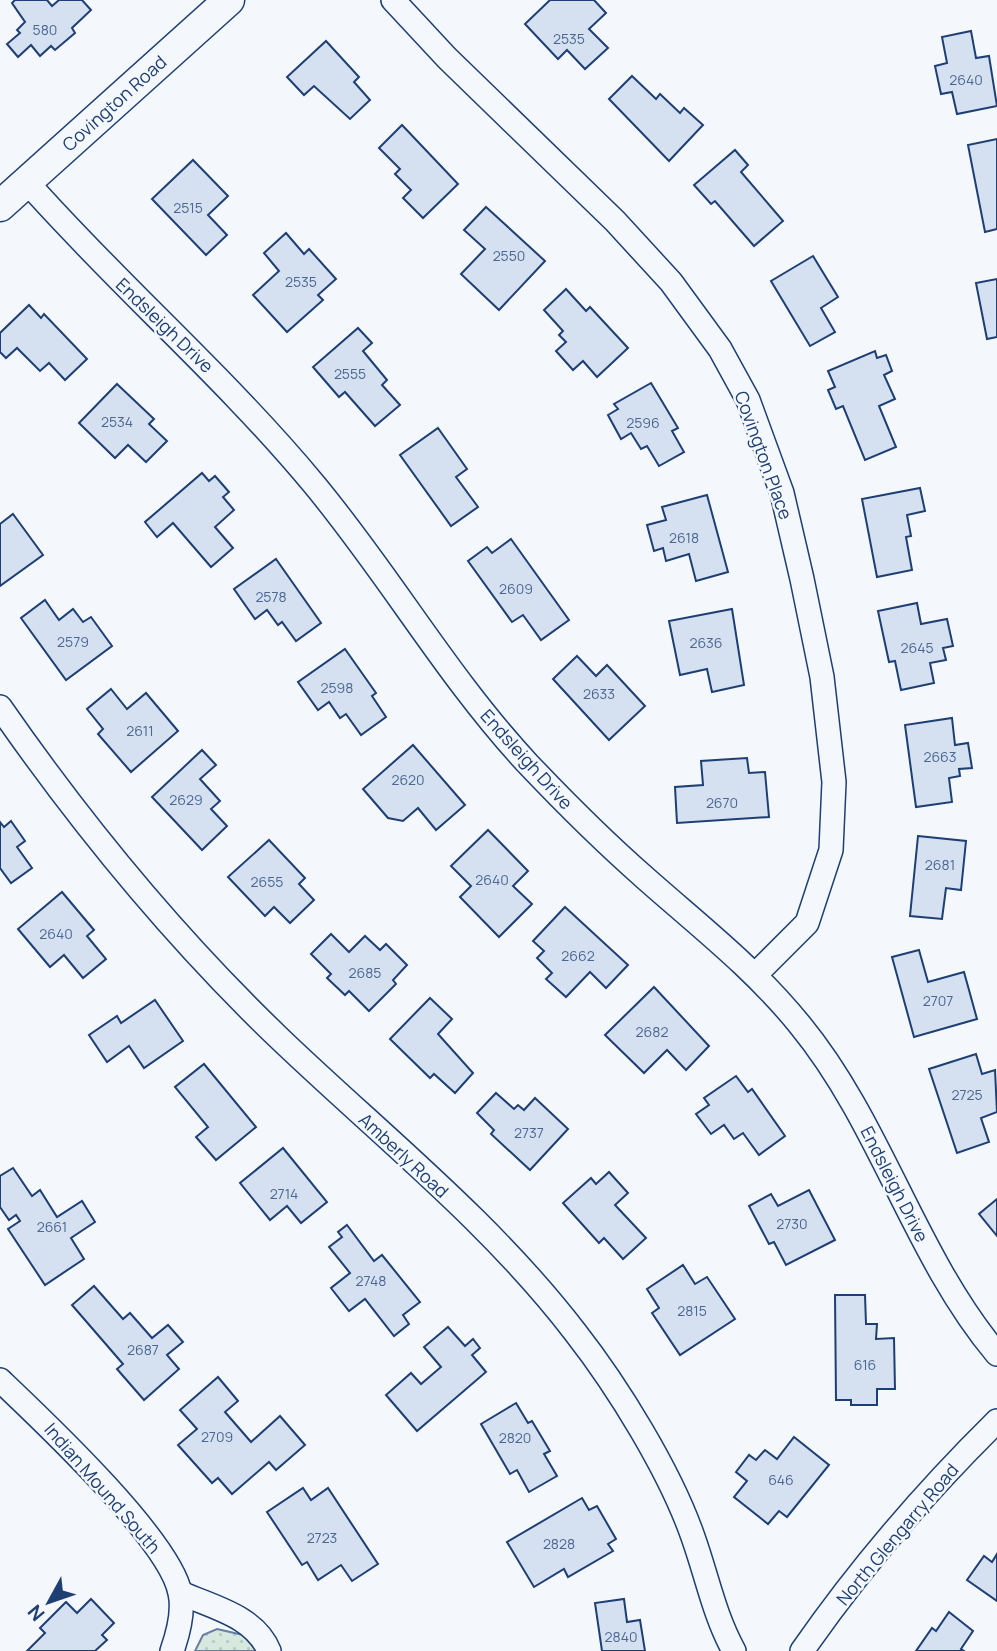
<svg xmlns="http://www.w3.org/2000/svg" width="997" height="1651" font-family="Manrope,sans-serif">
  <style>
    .grass { fill: url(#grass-dots); stroke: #687fa3; stroke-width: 2 }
    .building { fill: #d5e0f0; stroke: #1d3f73; stroke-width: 2 }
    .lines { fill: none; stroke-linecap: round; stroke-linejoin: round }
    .minor-casing { stroke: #1d3f73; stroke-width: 26 }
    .tertiary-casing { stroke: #1d3f73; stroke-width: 33 }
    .minor { stroke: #f4f7fb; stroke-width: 23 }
    .tertiary { stroke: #f4f7fb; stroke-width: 30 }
    .labels { text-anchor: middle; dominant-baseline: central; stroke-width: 5; stroke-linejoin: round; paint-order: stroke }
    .number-label { font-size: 14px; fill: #4b6792 }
    .street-label { font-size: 18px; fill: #1d3f73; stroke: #f4f7fb }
  </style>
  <defs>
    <pattern id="grass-dots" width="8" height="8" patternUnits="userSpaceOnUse" patternTransform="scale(1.75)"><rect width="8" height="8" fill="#d7e8df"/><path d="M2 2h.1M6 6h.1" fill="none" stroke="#b8c8c3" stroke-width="1.8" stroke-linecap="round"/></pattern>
  </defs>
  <rect width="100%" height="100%" fill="#f4f7fb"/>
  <!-- grass -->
  <path class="grass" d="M217,1629L243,1635L257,1651H195L203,1635Z"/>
  <!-- building -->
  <g class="building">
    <path d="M15,0H47L52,6L59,0H82L91,10L72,28L75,33L55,50L51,46L40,56L31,45L18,57L7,44L20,33L17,30L25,22L12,3Z"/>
    <path d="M550,0H594L606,13L589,29L608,48L585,69L567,50L558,59L525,24Z"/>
    <path d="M971,31L976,58L989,56L997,106L957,114L952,92L941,94L935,66L947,63L942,37Z"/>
    <path d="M326,41L359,77L354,82L370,100L350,119L314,86L304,95L287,77Z"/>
    <path d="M632,76L656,99L660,94L680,113L684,108L703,125L669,161L609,99Z"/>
    <path d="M402,125L458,184L423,218L403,198L411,190L395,174L400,169L379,148Z"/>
    <path d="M997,139V229L985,232L968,145Z"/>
    <path d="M735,150L748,165L741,172L783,221L754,246L715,201L711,204L694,185Z"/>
    <path d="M193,160L228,196L208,215L227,235L206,255L152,199Z"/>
    <path d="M486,207L545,261L499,310L461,274L485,249L464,230Z"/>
    <path d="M286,233L304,254L309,249L336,279L318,295L323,300L287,332L253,295L279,271L264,253Z"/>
    <path d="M813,256L838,297L821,308L835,332L810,346L771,281Z"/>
    <path d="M997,279V337L987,339L976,283Z"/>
    <path d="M566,289L586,311L590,307L628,348L597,377L583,361L573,370L556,351L566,342L559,335L563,331L544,310Z"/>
    <path d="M29,305L41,318L44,314L87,359L65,380L49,363L40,371L17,348L6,358L0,352V333Z"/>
    <path d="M358,328L372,343L363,351L387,380L382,385L400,405L375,426L345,392L339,397L313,367Z"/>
    <path d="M875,351L877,358L886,355L892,371L884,375L895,399L879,406L896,447L865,460L843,406L836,409L828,390L835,387L828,371Z"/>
    <path d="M651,383L678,428L672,431L684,452L659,466L647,446L641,449L631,433L621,439L608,415L618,409L614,404Z"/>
    <path d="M117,384L154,419L149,424L167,441L146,462L128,445L115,458L79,423Z"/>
    <path d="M438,428L467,469L456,477L478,507L451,526L400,455Z"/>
    <path d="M202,473L209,481L215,476L229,492L223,497L234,510L215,527L233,548L211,567L173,523L157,537L145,522Z"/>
    <path d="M920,488L925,511L907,515L911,536L906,537L912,570L877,577L862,499Z"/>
    <path d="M707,495L728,572L696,581L689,554L666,561L663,548L654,551L647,525L666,520L662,507Z"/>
    <path d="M13,514L43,555L0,586V524Z"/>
    <path d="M511,539L569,620L541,640L523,615L512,622L468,561L487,547L492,553Z"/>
    <path d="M276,559L321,623L296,641L282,622L278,625L267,610L255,619L234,589Z"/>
    <path d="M45,600L59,620L73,609L83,622L91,617L112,646L66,680L21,618Z"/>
    <path d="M917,603L921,624L947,619L953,646L943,648L946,660L930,663L934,683L901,690L895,661L889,662L878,611Z"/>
    <path d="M732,609L744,685L712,692L707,669L680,675L669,621Z"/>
    <path d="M345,649L376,693L372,696L386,717L361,735L346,714L340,718L329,702L318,710L298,682Z"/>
    <path d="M577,656L596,676L607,665L645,706L609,740L553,679Z"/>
    <path d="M111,689L127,709L146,693L178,731L131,772L98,734L103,729L87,709Z"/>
    <path d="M952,718L955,745L968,743L972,768L959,769L960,776L949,778L952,802L916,807L905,725Z"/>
    <path d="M413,745L465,805L436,830L418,808L403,821L388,818L363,789Z"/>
    <path d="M202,750L216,765L200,779L220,801L211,809L227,826L202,850L152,797Z"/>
    <path d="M747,758L749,773L765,772L769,817L677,823L675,787L703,785L701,761Z"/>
    <path d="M11,821L25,841L17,847L32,868L11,883L0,868V822L4,827Z"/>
    <path d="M488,830L528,871L513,886L532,904L499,937L460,897L471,886L451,866Z"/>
    <path d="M918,836L966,841L961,890L946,888L942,919L910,916Z"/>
    <path d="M269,840L305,878L299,884L314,900L290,923L274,907L265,916L228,877Z"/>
    <path d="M62,892L94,930L87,936L106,959L83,978L64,955L50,967L18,929Z"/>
    <path d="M565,907L628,965L606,988L590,972L566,997L546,979L552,973L537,958L544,951L533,941Z"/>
    <path d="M331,934L349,952L365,936L380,950L386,944L407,965L393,980L396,984L369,1011L349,991L345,995L327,978L331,974L311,954Z"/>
    <path d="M919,950L928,982L964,972L977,1019L914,1037L892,957Z"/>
    <path d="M654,987L709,1046L686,1070L667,1050L644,1073L605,1035Z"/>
    <path d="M430,998L452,1019L438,1034L473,1073L455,1093L434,1074L430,1078L390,1039Z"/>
    <path d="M155,1000L183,1041L144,1068L129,1046L107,1062L89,1035L117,1016L121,1023Z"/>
    <path d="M976,1054L982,1074L995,1070L997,1112L981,1118L989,1142L957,1153L929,1069Z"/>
    <path d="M204,1064L256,1127L216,1160L196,1137L208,1127L175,1087Z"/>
    <path d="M736,1076L748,1092L752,1089L785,1136L759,1155L743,1133L734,1139L724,1125L711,1134L696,1114L709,1105L704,1098Z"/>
    <path d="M496,1093L514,1109L518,1105L524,1110L535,1098L568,1129L530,1170L491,1134L494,1130L477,1113Z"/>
    <path d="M283,1148L327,1202L301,1223L287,1206L270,1220L240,1183Z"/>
    <path d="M13,1168L32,1196L40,1190L57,1217L82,1201L95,1222L71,1238L84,1259L45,1285L8,1229L20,1221L16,1215L9,1220L0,1207V1176Z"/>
    <path d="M609,1172L628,1193L615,1205L646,1238L623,1259L604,1238L599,1243L563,1203L591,1178L596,1184Z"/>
    <path d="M809,1190L835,1240L786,1265L774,1242L769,1244L749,1206L771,1194L778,1206Z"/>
    <path d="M997,1199V1236L979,1214Z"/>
    <path d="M347,1225L374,1261L382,1255L420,1302L403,1315L409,1324L394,1336L365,1299L349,1311L331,1288L350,1273L329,1247L342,1237L338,1232Z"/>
    <path d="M683,1265L695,1284L707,1277L735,1319L680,1355L652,1313L659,1308L647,1289Z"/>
    <path d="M94,1286L123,1319L130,1313L152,1338L168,1325L183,1342L167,1355L179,1369L144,1400L117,1369L123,1364L72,1305Z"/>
    <path d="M835,1295H865L866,1324H877L876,1339L894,1338L895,1389H877V1405H851V1400H836Z"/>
    <path d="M448,1327L465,1346L473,1339L480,1348L472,1355L486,1372L417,1431L386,1395L411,1373L421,1384L441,1367L424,1347Z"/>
    <path d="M218,1377L238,1401L225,1412L251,1442L280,1416L305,1445L276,1470L269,1462L232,1494L218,1478L212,1483L178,1445L197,1429L180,1410Z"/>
    <path d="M516,1403L528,1423L532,1421L550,1451L544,1454L557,1476L529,1492L517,1470L510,1474L481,1424Z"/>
    <path d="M794,1437L829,1465L787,1517L779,1511L768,1524L734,1497L747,1481L736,1472L749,1455L756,1460L765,1450L777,1459Z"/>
    <path d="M303,1488L311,1500L328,1488L378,1564L352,1581L341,1565L318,1580L307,1562L302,1565L267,1512Z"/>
    <path d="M582,1498L589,1510L597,1506L616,1539L608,1544L613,1551L568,1577L564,1569L534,1587L507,1542Z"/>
    <path d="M997,1554V1601L967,1580L984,1556L992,1562Z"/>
    <path d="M91,1599L114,1623L102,1635L107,1640L95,1651H27L45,1633L40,1628L66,1602L77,1613Z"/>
    <path d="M624,1599L627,1622L640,1620L645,1651H602L595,1603Z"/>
    <path d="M949,1612L973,1631L961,1649L964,1651H916L932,1628L936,1631Z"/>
  </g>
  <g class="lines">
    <defs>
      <g id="minor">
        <path d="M393,0L447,58L615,221L671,282L720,349L748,400L782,493L802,579L822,677L834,782L831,850L807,923L756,974"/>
        <path d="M27,182C119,286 224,376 313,483C389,574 447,677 528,764C565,803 603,841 644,877C698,925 754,968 800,1025C882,1125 914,1255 997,1354"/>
        <path d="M0,707C82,825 174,937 278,1037C378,1133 490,1221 575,1332C618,1387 670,1471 693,1537C707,1576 714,1615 734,1651"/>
        <path d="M0,1380C42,1420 170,1540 180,1593C184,1611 178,1634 172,1651"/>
        <path d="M181,1593C212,1607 255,1616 269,1651"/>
        <path d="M802,1651C859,1569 926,1491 997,1421"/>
      </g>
      <path id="tertiary" d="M0,206L229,0"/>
    </defs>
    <!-- minor casing -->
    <use href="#minor" class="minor-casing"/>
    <!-- tertiary casing -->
    <use href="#tertiary" class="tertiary-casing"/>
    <!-- minor -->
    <use href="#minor" class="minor"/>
    <!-- tertiary -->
    <use href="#tertiary" class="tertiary"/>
  </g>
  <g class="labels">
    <!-- number labels -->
    <g class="number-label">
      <text x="45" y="29">580</text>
      <text x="569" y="38">2535</text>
      <text x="966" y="79">2640</text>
      <text x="188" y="207">2515</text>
      <text x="509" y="255">2550</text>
      <text x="301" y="281">2535</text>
      <text x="350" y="373">2555</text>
      <text x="117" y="421">2534</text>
      <text x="643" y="422">2596</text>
      <text x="684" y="537">2618</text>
      <text x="516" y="588">2609</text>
      <text x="271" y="596">2578</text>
      <text x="73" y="641">2579</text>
      <text x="706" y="642">2636</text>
      <text x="917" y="647">2645</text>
      <text x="337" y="687">2598</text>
      <text x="599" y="693">2633</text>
      <text x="140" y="730">2611</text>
      <text x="940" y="756">2663</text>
      <text x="408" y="779">2620</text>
      <text x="186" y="799">2629</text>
      <text x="722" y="802">2670</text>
      <text x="940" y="864">2681</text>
      <text x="492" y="879">2640</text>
      <text x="267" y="881">2655</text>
      <text x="56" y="933">2640</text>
      <text x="578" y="955">2662</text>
      <text x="365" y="972">2685</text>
      <text x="938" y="1000">2707</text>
      <text x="652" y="1031">2682</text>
      <text x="967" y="1094">2725</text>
      <text x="529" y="1132">2737</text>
      <text x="284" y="1193">2714</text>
      <text x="792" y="1223">2730</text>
      <text x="52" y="1226">2661</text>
      <text x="371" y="1280">2748</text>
      <text x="692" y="1310">2815</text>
      <text x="143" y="1349">2687</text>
      <text x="865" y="1364">616</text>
      <text x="217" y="1436">2709</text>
      <text x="515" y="1437">2820</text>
      <text x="781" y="1479">646</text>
      <text x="322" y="1537">2723</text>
      <text x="559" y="1543">2828</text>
      <text x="621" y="1636">2840</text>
    </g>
    <!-- street labels -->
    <g class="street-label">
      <text transform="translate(114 103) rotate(-42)">Covington Road</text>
      <text transform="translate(165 325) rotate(44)">Endsleigh Drive</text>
      <text transform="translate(764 455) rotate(70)">Covington Place</text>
      <text transform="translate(527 759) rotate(48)">Endsleigh Drive</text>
      <text transform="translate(404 1155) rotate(43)">Amberly Road</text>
      <text transform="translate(895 1184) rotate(63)">Endsleigh Drive</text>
      <text transform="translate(103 1488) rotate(49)">Indian Mound South</text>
      <text transform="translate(897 1534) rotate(-50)">North Glengarry Road</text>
    </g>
  </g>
  <!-- north arrow -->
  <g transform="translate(49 1602) rotate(230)" stroke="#f4f7fb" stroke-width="5" paint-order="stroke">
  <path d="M0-5L12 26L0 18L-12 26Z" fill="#1d3f73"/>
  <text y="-10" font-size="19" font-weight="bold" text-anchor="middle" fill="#1d3f73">N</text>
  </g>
</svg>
